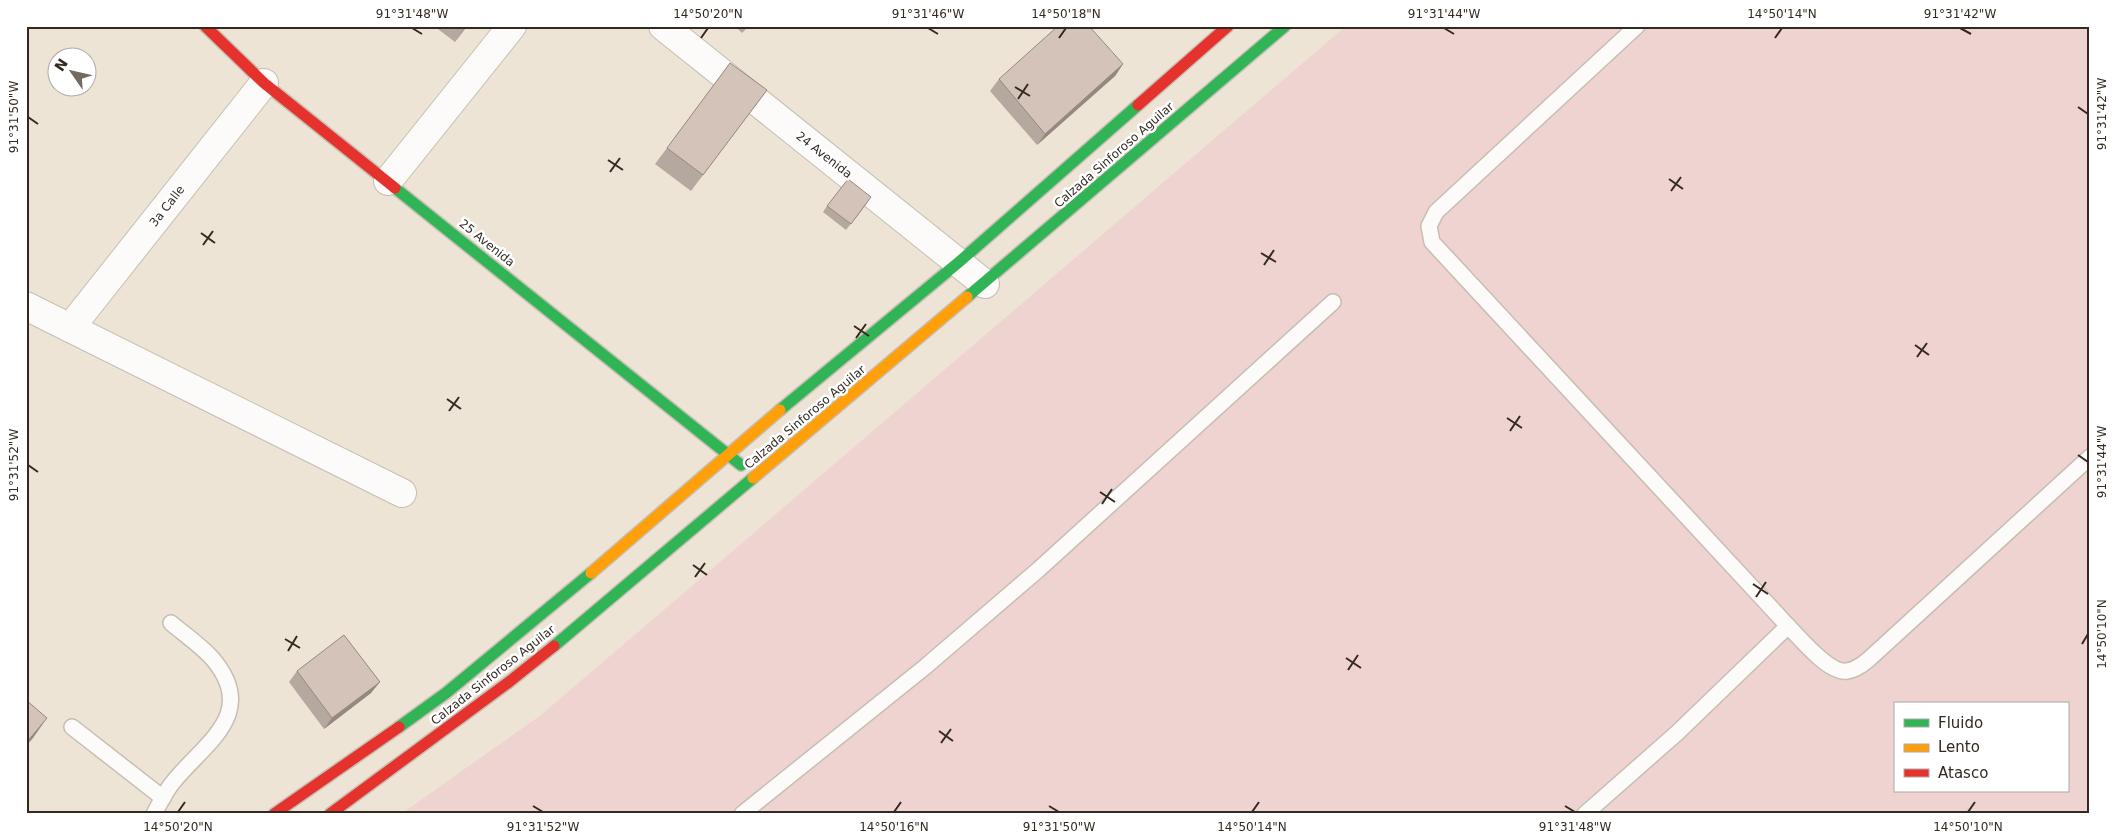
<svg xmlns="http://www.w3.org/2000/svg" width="2116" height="840" font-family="'DejaVu Sans',sans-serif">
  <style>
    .green { fill: #efd3d0; fill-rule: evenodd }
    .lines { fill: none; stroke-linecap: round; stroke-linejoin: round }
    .lane-casing { stroke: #c6beb3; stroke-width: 18 }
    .street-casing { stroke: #c6beb3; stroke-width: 30 }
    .fast-casing { stroke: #c6beb3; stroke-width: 14 }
    .slow-casing { stroke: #c6beb3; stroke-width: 14 }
    .jam-casing { stroke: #c6beb3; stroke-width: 14 }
    .lane { stroke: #fcfbf9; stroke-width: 15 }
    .street { stroke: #fcfbf9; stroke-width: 28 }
    .fast { stroke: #30b455; stroke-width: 11 }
    .slow { stroke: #ff9f0a; stroke-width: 11 }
    .jam { stroke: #e5322d; stroke-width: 11 }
    .wall { fill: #b5a89e }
    .shaded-wall { fill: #948881 }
    .building { fill: #d3c3b8; stroke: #948881 }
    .ticks { fill: none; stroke: #322a21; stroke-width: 2 }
    .labels { text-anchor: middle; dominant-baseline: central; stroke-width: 5; stroke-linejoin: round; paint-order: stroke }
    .street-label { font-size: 12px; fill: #322a21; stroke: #fff }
    .neatline { fill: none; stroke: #322a21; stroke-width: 2 }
    .ticks-label { font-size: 12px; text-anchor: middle; fill: #322a21 }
  </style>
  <rect width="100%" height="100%" fill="#eee4d6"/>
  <!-- green -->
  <path class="green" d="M1346,26H2090V814H401L541,715ZM1895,704H2067V791H1895Z"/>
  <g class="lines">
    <defs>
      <g id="lane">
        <path d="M1637,26L1436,212L1429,226L1432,242L1788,626C1800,638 1829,674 1847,671C1855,670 1862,665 1868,660L2090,457"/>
        <path d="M72,727L163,798"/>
        <path d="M154,814C160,803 166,790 174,781C206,742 259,713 212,658C200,645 184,634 171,623"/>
        <path d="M742,814L925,667L1038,570L1333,302"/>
        <path d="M1585,814L1677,733L1788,626"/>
      </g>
      <g id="street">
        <path d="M663,26L985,284"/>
        <path d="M388,181L512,26"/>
        <path d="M26,306L402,493"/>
        <path d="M70,328L264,83"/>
      </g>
      <g id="fast">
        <path d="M395,188L741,465"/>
        <path d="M967,297L1285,26"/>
        <path d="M780,410L959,262L1138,105"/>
        <path d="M554,646L753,478"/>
        <path d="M399,727L446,693L591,573"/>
      </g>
      <g id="slow">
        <path d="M753,478L967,297"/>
        <path d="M591,573L780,410"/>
      </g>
      <g id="jam">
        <path d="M205,26L264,83L395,188"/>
        <path d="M1138,105L1228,26"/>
        <path d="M274,814L399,727"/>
        <path d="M330,814L509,682L554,646"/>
      </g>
    </defs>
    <!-- lane casing -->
    <use href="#lane" class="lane-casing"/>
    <!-- street casing -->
    <use href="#street" class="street-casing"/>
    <!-- fast casing -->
    <use href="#fast" class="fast-casing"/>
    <!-- slow casing -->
    <use href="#slow" class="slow-casing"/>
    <!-- jam casing -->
    <use href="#jam" class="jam-casing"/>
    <!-- lane -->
    <use href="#lane" class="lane"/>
    <!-- street -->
    <use href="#street" class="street"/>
    <!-- fast -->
    <use href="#fast" class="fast"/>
    <!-- slow -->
    <use href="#slow" class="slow"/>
    <!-- jam -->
    <use href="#jam" class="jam"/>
  </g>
  <!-- wall -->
  <g class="wall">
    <path d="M434,26H467L455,42Z"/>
    <path d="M735,26H749L742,33Z"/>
    <path d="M1123,64L1115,76L1037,145L990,91L999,79Z"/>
    <path d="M767,90L691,191L655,164L667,148Z"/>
    <path d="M867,203L846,230L823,212L827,206Z"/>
    <path d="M297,671L371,693L324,729L289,682Z"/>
  </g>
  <!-- shaded-wall -->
  <g class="shaded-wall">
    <path d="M466,26H467L455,42Z"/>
    <path d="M1123,64L1115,76L1037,145L1045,134Z"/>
    <path d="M380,682L371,693L324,729L332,718Z"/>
    <path d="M47,718L33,738L26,746V743Z"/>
  </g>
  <!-- building -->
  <g class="building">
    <path d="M1058,26H1089L1123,64L1045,134L999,79Z"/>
    <path d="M730,63L767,90L703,175L667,148Z"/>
    <path d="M848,179L871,197L851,224L827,206Z"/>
    <path d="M344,635L380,682L332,718L297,671Z"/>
    <path d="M26,700L47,718L26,743Z"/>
  </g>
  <!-- ticks -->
  <path class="ticks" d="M412,28L422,34M928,28L938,34M1444,28L1454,34M1960,28L1971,34M701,38L708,28M1059,38L1066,28M1775,38L1782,28M1015,87L1030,96M1018,99L1028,84M2078,107L2088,114M28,117L38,124M608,160L623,170M610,172L620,158M1669,179L1683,189M1671,191L1681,177M201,233L215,243M203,245L213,231M1261,253L1276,262M1264,265L1274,250M854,326L869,336M856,338L866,324M1915,345L1929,355M1917,357L1927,343M447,399L461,409M449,411L459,397M1507,418L1522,428M1510,431L1520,416M2078,455L2088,462M28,465L38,472M1100,492L1115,502M1102,504L1112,489M693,565L707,575M695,577L705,563M1753,584L1768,594M1756,597L1766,582M285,639L300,648M2082,644L2088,634M288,651L297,636M1346,658L1361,668M1348,670L1358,655M939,731L953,741M941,743L951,729M533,806L543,812M1049,806L1059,812M1565,806L1575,812M178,812L185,802M894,812L901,802M1252,812L1259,802M1968,812L1975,802"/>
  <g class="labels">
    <!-- street labels -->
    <g class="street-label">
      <text transform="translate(824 155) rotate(38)">24 Avenida</text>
      <text transform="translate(1114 155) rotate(-41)">Calzada Sinforoso Aguilar</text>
      <text transform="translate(167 206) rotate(-52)">3a Calle</text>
      <text transform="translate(487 243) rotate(39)">25 Avenida</text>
      <text transform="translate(805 417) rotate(-40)">Calzada Sinforoso Aguilar</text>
      <text transform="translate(493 675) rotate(-38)">Calzada Sinforoso Aguilar</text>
    </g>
  </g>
  <!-- border -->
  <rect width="2116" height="840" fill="none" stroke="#ffffff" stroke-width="55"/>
  <!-- legend -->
  <rect x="1894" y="702" width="175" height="90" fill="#ffffff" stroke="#adaaa6"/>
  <rect x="1904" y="719" width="25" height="8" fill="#30b455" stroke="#adaaa6"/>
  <text x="1938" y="728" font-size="15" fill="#322a21">Fluido</text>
  <rect x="1904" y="744" width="25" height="8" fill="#ff9f0a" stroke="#adaaa6"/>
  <text x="1938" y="752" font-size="15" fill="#322a21">Lento</text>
  <rect x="1904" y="769" width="25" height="8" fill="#e5322d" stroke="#adaaa6"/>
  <text x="1938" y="778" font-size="15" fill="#322a21">Atasco</text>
  <!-- north arrow -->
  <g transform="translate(72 72) rotate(304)"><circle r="24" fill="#ffffff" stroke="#adaaa6"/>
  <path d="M0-4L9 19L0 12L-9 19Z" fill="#746b60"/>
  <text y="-8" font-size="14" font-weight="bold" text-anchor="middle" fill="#322a21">N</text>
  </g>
  <rect x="28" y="28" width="2060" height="784" class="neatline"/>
  <g class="ticks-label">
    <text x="412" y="18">91°31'48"W</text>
    <text x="708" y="18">14°50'20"N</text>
    <text x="928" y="18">91°31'46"W</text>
    <text x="1066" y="18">14°50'18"N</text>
    <text x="1444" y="18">91°31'44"W</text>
    <text x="1782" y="18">14°50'14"N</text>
    <text x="1960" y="18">91°31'42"W</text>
    <text transform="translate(2102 114) rotate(-90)" y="4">91°31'42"W</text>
    <text transform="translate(14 117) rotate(-90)" y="4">91°31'50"W</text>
    <text transform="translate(2102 462) rotate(-90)" y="4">91°31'44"W</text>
    <text transform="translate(14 465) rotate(-90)" y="4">91°31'52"W</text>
    <text transform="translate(2102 634) rotate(-90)" y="4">14°50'10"N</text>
    <text x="178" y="831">14°50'20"N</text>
    <text x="543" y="831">91°31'52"W</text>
    <text x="894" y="831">14°50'16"N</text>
    <text x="1059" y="831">91°31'50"W</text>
    <text x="1252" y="831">14°50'14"N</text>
    <text x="1575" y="831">91°31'48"W</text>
    <text x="1968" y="831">14°50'10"N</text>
  </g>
</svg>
